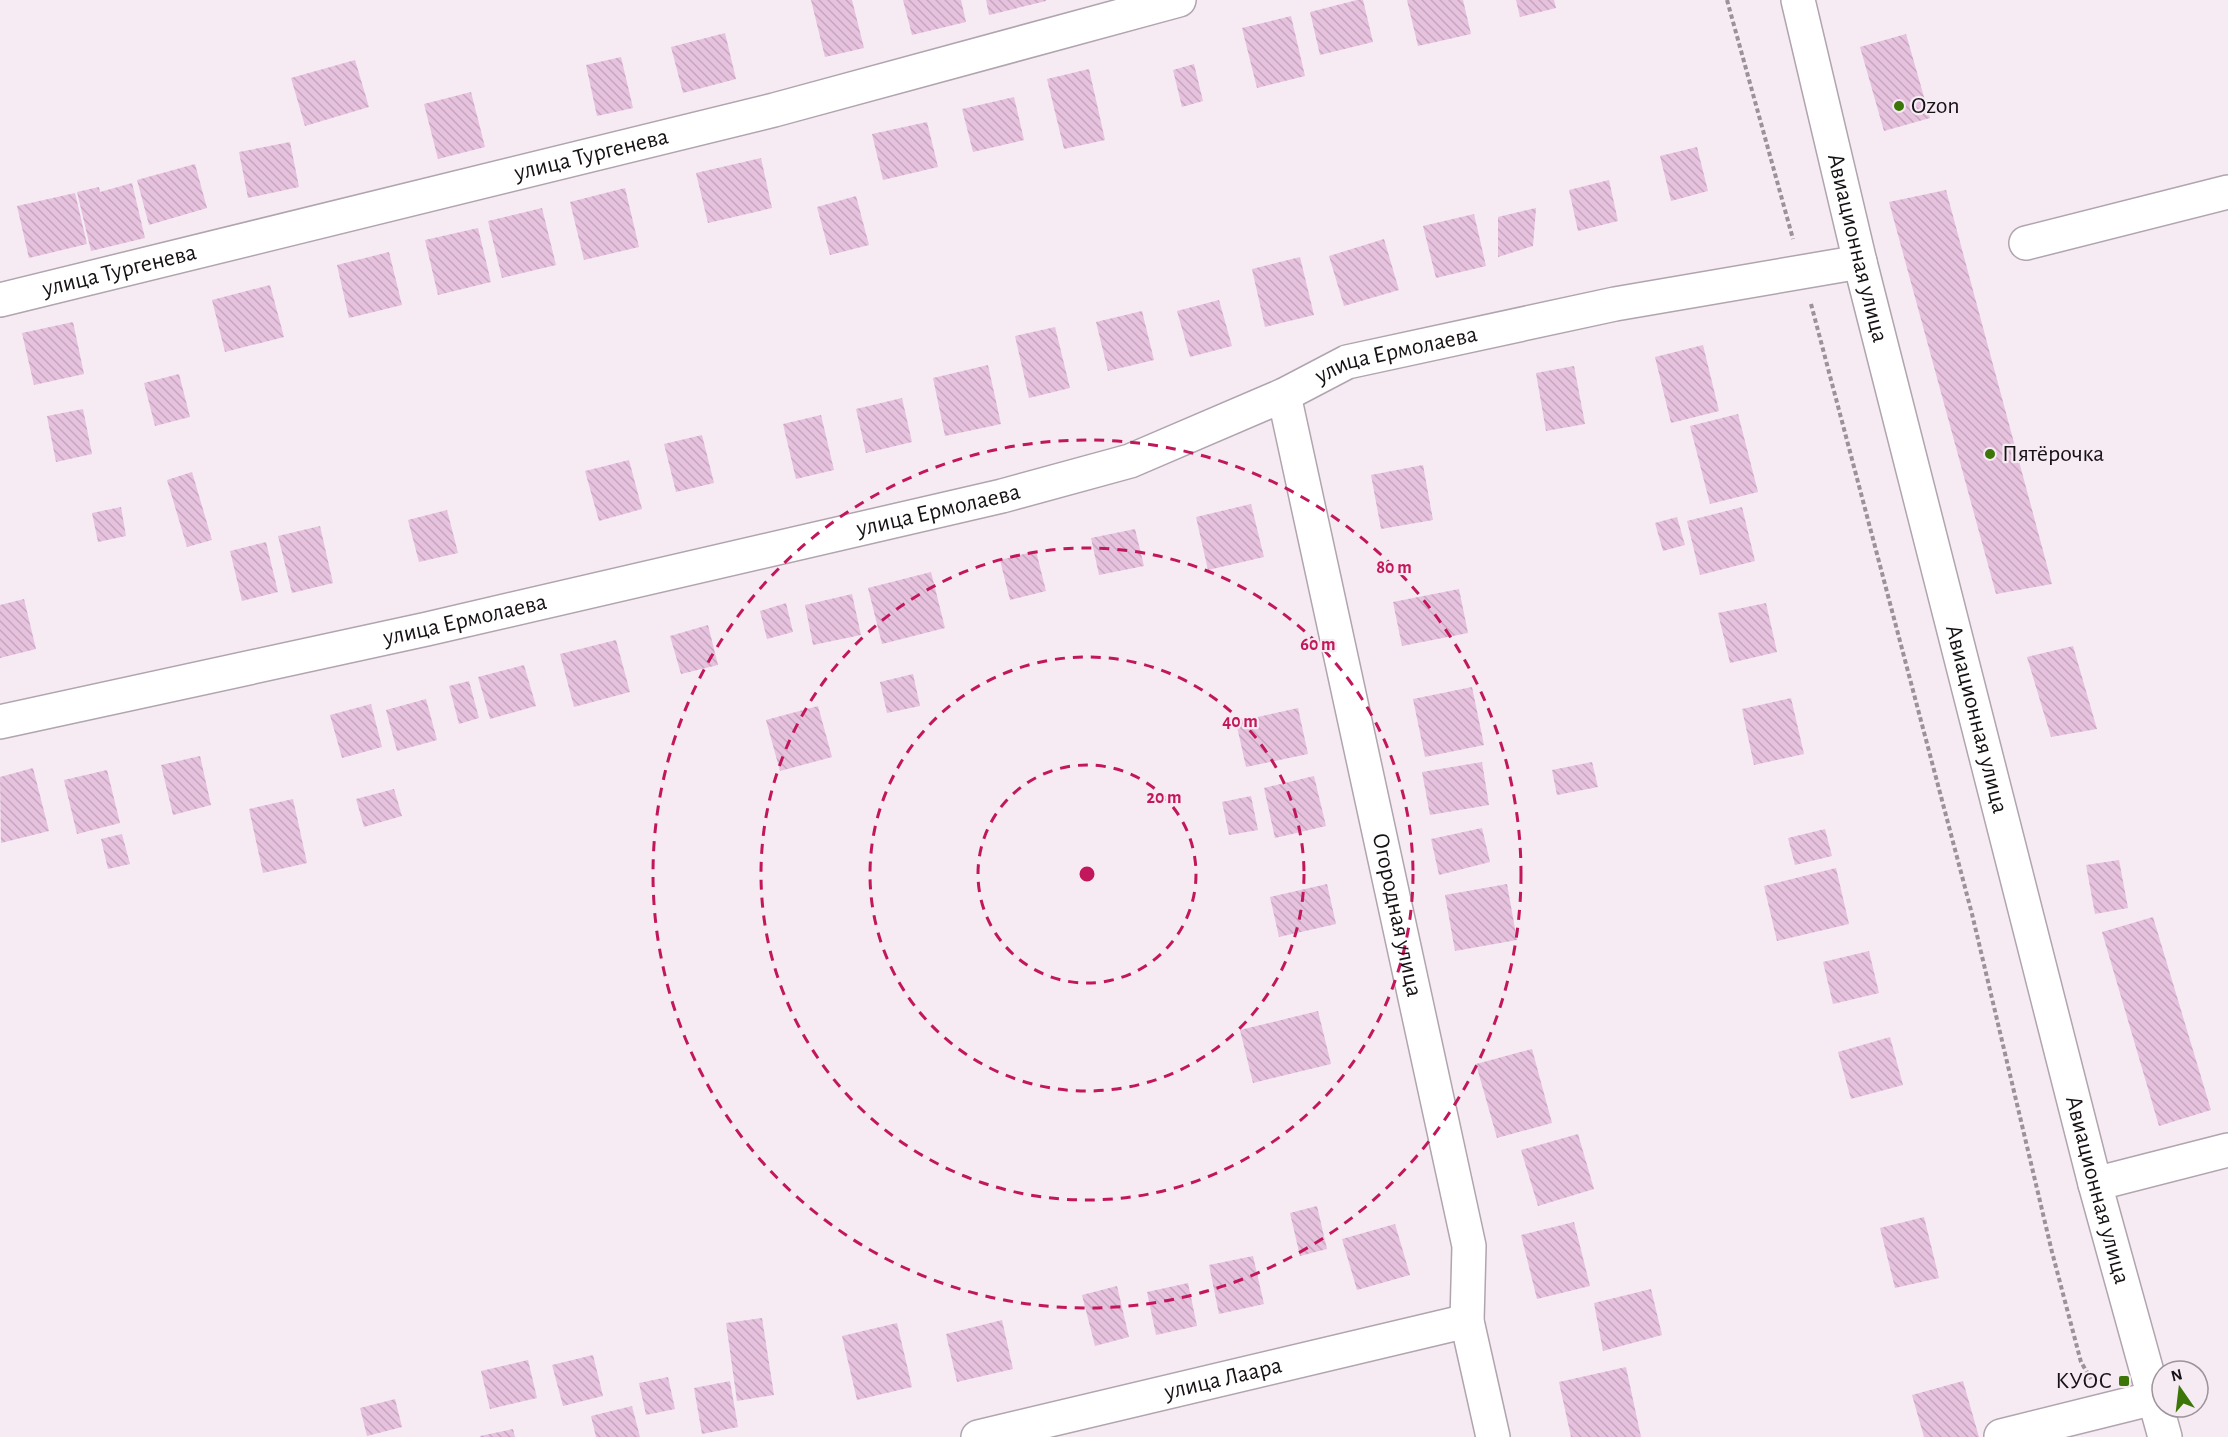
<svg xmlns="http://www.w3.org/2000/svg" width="2228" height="1437" font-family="'Alegreya Sans',sans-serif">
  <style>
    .building { fill: url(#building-back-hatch) }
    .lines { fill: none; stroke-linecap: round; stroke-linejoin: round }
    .minor-casing { stroke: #b0a5ae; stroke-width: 36 }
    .path { stroke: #9b9299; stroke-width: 4; stroke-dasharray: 4.5 3; stroke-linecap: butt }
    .minor { stroke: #fff; stroke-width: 33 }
    .ring { fill: none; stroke: #c2185b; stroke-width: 3; stroke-dasharray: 10 8 }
    .poi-dot { fill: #3d7608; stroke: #f6eaf3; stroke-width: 2 }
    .labels { text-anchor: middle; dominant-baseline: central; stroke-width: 4.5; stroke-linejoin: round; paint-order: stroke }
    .poi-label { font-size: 24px; fill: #161215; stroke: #f6eaf3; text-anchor: start }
    .street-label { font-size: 24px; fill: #161215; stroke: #f6eaf3 }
    .centre { fill: #c2185b; stroke: #f6eaf3; stroke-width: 3 }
    .ring-label { font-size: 18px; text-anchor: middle; font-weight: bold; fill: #c2185b; stroke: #f6eaf3; stroke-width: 4.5; stroke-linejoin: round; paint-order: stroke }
  </style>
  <defs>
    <pattern id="building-back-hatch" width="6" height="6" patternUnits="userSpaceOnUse" patternTransform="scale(1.5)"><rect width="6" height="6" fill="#e7c2df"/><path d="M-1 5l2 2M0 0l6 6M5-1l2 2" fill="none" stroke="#c5a6be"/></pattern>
  </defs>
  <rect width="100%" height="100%" fill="#f6eaf3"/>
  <!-- building -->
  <g class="building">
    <path d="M811,0H852L864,48L825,57Z"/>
    <path d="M903,0H961L966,22L912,35Z"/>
    <path d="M986,0H1046V1L989,15Z"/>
    <path d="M1357,0H1363L1373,42L1320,55L1310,12Z"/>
    <path d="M1407,0H1463L1471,34L1418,46Z"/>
    <path d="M1516,0H1554L1556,8L1520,17Z"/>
    <path d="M1291,16L1305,76L1257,88L1242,28Z"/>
    <path d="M725,33L736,79L683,93L671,47Z"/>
    <path d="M1906,34L1930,118L1884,131L1860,47Z"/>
    <path d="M621,57L633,108L597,116L586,65Z"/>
    <path d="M355,60L369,107L305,126L291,78Z"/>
    <path d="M1194,64L1203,101L1182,107L1173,70Z"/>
    <path d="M1089,69L1105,140L1064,149L1047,79Z"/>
    <path d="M471,92L485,147L438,159L424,104Z"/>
    <path d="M1014,97L1024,140L973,152L962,109Z"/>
    <path d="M927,122L938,167L883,180L872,134Z"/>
    <path d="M290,142L299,187L248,198L239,152Z"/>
    <path d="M1697,147L1708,191L1671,201L1660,156Z"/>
    <path d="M761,158L772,208L708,223L696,173Z"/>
    <path d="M195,164L207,208L149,225L137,180Z"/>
    <path d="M1609,180L1618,221L1578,231L1569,190Z"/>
    <path d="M132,183L145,238L91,251L77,192L99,187L100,192Z"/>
    <path d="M625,188L639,247L584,260L570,202Z"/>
    <path d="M1946,190L2052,584L1996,594L1889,202Z"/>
    <path d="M75,193L87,244L29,258L17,206Z"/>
    <path d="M856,196L869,245L830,255L817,207Z"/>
    <path d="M542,208L556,265L502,278L488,221Z"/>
    <path d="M1536,208L1533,246L1498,257V217Z"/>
    <path d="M1474,214L1486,266L1436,278L1423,226Z"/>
    <path d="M478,228L491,282L438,295L425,240Z"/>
    <path d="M1384,239L1399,290L1344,306L1329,256Z"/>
    <path d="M389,252L402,305L349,318L337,265Z"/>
    <path d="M1300,257L1314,315L1265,327L1252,269Z"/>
    <path d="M270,285L284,337L225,352L212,300Z"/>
    <path d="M1219,300L1232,346L1190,357L1177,311Z"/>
    <path d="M1142,311L1154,360L1108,371L1096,322Z"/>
    <path d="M73,322L84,374L34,385L22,333Z"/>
    <path d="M1055,327L1070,388L1029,398L1015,336Z"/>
    <path d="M1703,345L1719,411L1671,423L1655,357Z"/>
    <path d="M988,365L1001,424L945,436L933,378Z"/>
    <path d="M1574,366L1585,424L1546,431L1536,373Z"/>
    <path d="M179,374L190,417L155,426L144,383Z"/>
    <path d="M902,398L912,442L866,453L856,409Z"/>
    <path d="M83,409L92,454L56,462L47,416Z"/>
    <path d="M1738,414L1758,492L1710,504L1690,426Z"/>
    <path d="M821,415L834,470L796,479L783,424Z"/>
    <path d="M702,435L714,483L676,492L664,444Z"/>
    <path d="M629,460L642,509L599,521L585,471Z"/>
    <path d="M1423,465L1433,520L1381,529L1371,475Z"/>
    <path d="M192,472L212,540L187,547L167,480Z"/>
    <path d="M1251,504L1264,557L1208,570L1196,517Z"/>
    <path d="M121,507L126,536L98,542L92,513Z"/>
    <path d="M1742,507L1755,561L1700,575L1687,521Z"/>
    <path d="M447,510L458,553L419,562L408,520Z"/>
    <path d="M1677,517L1685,545L1663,551L1655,523Z"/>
    <path d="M320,526L333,583L292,593L278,536Z"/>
    <path d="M1135,529L1144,566L1099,575L1091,538Z"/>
    <path d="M266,542L278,592L242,601L230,551Z"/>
    <path d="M1036,551L1046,591L1010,600L1000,560Z"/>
    <path d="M931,572L945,628L882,644L868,588Z"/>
    <path d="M1459,589L1468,633L1402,646L1393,602Z"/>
    <path d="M852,594L861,635L813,645L805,605Z"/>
    <path d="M24,599L36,649L0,658V605Z"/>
    <path d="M786,603L793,632L767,639L760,611Z"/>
    <path d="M1766,603L1777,652L1730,663L1718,613Z"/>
    <path d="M708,625L718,665L681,674L670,636Z"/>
    <path d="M616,640L630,692L574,707L560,654Z"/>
    <path d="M2073,646L2097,729L2051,737L2027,657Z"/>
    <path d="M524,665L536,706L490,719L478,677Z"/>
    <path d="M913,674L920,706L887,713L880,682Z"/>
    <path d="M469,681L479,718L459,724L449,686Z"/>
    <path d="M1472,687L1484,745L1425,757L1413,699Z"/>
    <path d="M1791,698L1804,754L1754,765L1742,709Z"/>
    <path d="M426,699L437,740L397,751L386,710Z"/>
    <path d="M371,704L382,747L342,758L330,715Z"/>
    <path d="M818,706L832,757L780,771L766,720Z"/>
    <path d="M1298,708L1308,754L1246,767L1236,722Z"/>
    <path d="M200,756L211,805L173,815L161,765Z"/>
    <path d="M1482,762L1489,805L1430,815L1422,772Z"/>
    <path d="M1592,762L1598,787L1557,795L1552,770Z"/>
    <path d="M33,768L49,831L1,843L0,777Z"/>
    <path d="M107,770L120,823L77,834L64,780Z"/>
    <path d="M1314,776L1326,826L1275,838L1264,788Z"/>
    <path d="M394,789L402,816L364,827L356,799Z"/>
    <path d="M1251,796L1258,830L1229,835L1222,802Z"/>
    <path d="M293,799L307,863L263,873L249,809Z"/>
    <path d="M1482,828L1490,862L1439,875L1431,839Z"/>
    <path d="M1825,829L1832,856L1795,865L1788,838Z"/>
    <path d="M122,834L130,864L108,869L101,839Z"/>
    <path d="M2119,860L2128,908L2095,914L2086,865Z"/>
    <path d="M1836,868L1849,924L1777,941L1764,886Z"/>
    <path d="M1327,884L1336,924L1279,937L1270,897Z"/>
    <path d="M1507,884L1517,940L1455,951L1445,895Z"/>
    <path d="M2153,917L2211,1110L2159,1126L2102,932Z"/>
    <path d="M1869,951L1879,993L1833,1004L1823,962Z"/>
    <path d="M1318,1011L1331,1064L1253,1083L1240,1030Z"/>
    <path d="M1890,1037L1903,1085L1851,1099L1838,1052Z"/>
    <path d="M1532,1049L1552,1123L1497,1138L1476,1064Z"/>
    <path d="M1578,1134L1594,1189L1538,1206L1521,1150Z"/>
    <path d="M1317,1206L1327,1249L1300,1256L1290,1213Z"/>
    <path d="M1924,1217L1939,1278L1895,1288L1880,1228Z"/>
    <path d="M1574,1222L1590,1286L1537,1299L1521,1235Z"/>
    <path d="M1395,1224L1410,1275L1357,1290L1342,1239Z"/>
    <path d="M1253,1256L1264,1304L1219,1314L1209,1265Z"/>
    <path d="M1188,1283L1197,1326L1156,1335L1147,1292Z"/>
    <path d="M1117,1286L1129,1337L1095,1346L1082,1295Z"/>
    <path d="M1651,1289L1662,1335L1603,1351L1594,1303Z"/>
    <path d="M762,1318L774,1395L737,1401L726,1323Z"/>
    <path d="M1002,1320L1013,1369L957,1382L946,1334Z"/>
    <path d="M897,1323L912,1387L857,1400L842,1336Z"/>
    <path d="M593,1355L603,1396L563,1406L552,1365Z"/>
    <path d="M528,1360L537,1398L490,1409L481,1371Z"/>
    <path d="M1626,1367L1641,1437H1571L1559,1382Z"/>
    <path d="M668,1377L675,1409L646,1415L639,1383Z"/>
    <path d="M730,1381L738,1427L702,1434L694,1388Z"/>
    <path d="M1963,1381L1979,1437H1924L1912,1395Z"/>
    <path d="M395,1399L402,1427L367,1436L360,1408Z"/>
    <path d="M632,1406L640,1437H596L591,1416Z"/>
    <path d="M513,1429L515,1437H480V1436Z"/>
  </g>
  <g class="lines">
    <defs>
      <g id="minor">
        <path id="s1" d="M1798,0L1860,262L2095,1184L2165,1437"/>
        <path d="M2026,243L2228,192"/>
        <path id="s2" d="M0,300L774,110L1179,0"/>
        <path id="s3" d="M1284,395L1469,1246L1467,1321L1493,1437"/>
        <path id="s4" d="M0,722L427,629L1002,496L1130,461L1284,395L1347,362L1615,304L1860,262"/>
        <path d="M2095,1184L2228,1150"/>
        <path d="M2001,1436L2154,1398"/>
        <path id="s5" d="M978,1437L1467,1321"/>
      </g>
    </defs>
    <!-- minor casing -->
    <use href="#minor" class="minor-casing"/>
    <!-- path -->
    <g class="path">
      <path d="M1727,0L1793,239"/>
      <path d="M1811,304L1972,914L2052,1252L2081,1362L2091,1379"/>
    </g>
    <!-- minor -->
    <use href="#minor" class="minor"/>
  </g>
  <!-- distance rings -->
  <g class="ring">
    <circle cx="1087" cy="874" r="109"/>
    <circle cx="1087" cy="874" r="217"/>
    <circle cx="1087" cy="874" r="326"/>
    <circle cx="1087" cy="874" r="434"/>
  </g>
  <!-- markers -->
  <g class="poi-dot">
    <circle cx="1899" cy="106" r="6"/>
    <circle cx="1990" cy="454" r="6"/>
    <rect x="2118" y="1375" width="12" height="12" rx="3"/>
  </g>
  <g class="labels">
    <!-- poi labels -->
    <g class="poi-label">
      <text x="1911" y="106">Ozon</text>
      <text x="2002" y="454">Пятёрочка</text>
      <text x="2112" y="1381" text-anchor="end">КУОС</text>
    </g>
    <!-- street labels -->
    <g class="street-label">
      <text stroke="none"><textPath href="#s2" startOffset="609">улица Тургенева</textPath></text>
      <text stroke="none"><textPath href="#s1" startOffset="255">Авиационная улица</textPath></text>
      <text stroke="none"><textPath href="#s2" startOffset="123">улица Тургенева</textPath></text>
      <text stroke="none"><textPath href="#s4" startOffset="1448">улица Ермолаева</textPath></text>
      <text stroke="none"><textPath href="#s4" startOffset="962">улица Ермолаева</textPath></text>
      <text stroke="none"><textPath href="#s4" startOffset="476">улица Ермолаева</textPath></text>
      <text stroke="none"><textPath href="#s1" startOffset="741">Авиационная улица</textPath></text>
      <text stroke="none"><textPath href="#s3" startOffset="532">Огородная улица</textPath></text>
      <text stroke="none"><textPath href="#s1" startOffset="1227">Авиационная улица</textPath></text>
      <text stroke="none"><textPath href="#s5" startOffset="252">улица Лаара</textPath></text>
    </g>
  </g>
  <circle cx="1087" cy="874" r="9" class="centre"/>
  <g class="ring-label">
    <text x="1394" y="573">80 m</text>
    <text x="1318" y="650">60 m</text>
    <text x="1240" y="727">40 m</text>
    <text x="1164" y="803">20 m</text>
  </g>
  <!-- north arrow -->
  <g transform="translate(2180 1389) rotate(346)"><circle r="28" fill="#f6eaf3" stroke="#9c949a" stroke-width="1.5"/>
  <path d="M0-4.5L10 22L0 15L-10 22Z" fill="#3d7608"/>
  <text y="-9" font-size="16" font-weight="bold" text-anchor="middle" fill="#161215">N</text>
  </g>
</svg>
